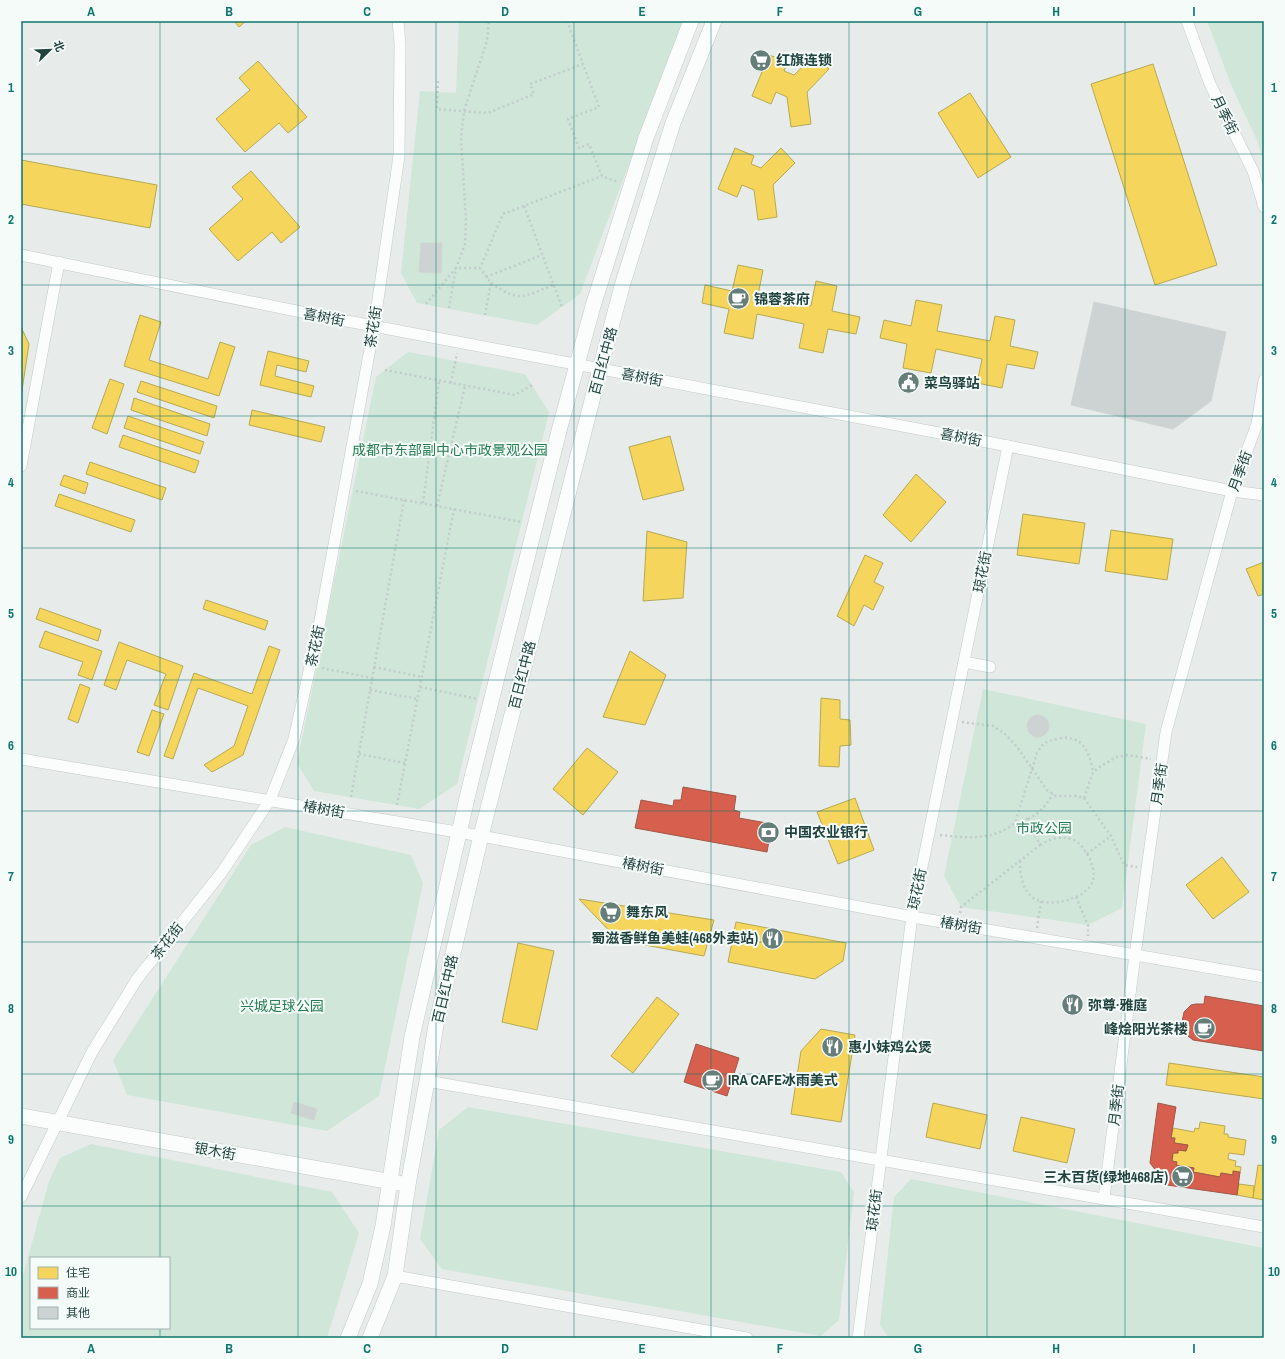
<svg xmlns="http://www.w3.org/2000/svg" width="1285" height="1359" font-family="'Archivo Narrow','Noto Sans SC',sans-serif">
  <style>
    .green { fill: #cfe6d9; fill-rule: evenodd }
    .homes { fill: #f6d55c; stroke: #b6a953 }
    .shops { fill: #d6604d; stroke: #a05748 }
    .building { fill: #cdd3d2; stroke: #cfd5d3 }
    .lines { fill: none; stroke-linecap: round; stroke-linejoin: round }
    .street-casing { stroke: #c4c9c8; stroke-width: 12 }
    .secondary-casing { stroke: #c2cac8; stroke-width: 16 }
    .path { stroke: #c2ccca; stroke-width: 2.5; stroke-dasharray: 2 3; stroke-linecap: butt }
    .street { stroke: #fbfcfc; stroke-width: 11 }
    .secondary { stroke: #fbfcfc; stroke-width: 15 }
    .grid { fill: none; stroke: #0f766e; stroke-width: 1; stroke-opacity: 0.55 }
    .labels { text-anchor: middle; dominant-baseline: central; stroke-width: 4; stroke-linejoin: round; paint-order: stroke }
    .poi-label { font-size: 14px; font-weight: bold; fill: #21433e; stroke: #f5fbf9; text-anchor: start }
    .street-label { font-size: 14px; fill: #21433e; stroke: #f5fbf9 }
    .park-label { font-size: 14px; fill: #277e54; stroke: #f5fbf9 }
    .neatline { fill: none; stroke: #0f766e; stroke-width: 1.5 }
    .grid-label { font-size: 13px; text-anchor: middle; font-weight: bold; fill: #0f766e }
  </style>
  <rect width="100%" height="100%" fill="#e7ecea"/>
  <!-- green -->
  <g class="green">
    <path d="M459,21H683L580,294L537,325L417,303L401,273L420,91L456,93Z"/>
    <path d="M1207,21H1264V160L1256,138L1232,87Z"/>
    <path d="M408,352L525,374L549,412L457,784L419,809L314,791L297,763L376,377Z"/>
    <path d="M983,689L1146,724L1122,908L1088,925L961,907L944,876Z"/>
    <path d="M285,827L411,855L423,883L379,1096L327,1131L127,1095L113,1060L251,845Z"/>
    <path d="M468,1107L841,1172L854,1192L839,1320L821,1336L442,1269L420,1239L439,1130Z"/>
    <path d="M91,1144L332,1192L359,1233L327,1338H21V1283L49,1181L60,1158ZM31,1258H169V1328H31Z"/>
    <path d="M911,1179L1264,1248V1338H889L880,1325L894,1197Z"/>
  </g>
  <!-- homes -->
  <g class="homes">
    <path d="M234,21H246L239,27Z"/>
    <path d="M769,55L788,62L784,71L794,75L815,55L829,69L807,92L811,124L791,127L787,97L776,92L771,104L752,96Z"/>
    <path d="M258,61L307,117L288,133L279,123L245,152L216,119L250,90L239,78Z"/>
    <path d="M1153,64L1217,265L1155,285L1091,84Z"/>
    <path d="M970,93L1011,157L978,178L938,113Z"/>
    <path d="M735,148L754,156L751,164L761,168L781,148L795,163L773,185L777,217L758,220L754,190L742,185L737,197L718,189Z"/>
    <path d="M21,160L157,185L150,228L21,204Z"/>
    <path d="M251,171L300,227L281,243L272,232L238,261L209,229L243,199L232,187Z"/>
    <path d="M738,265L763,270L758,295L811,306L816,281L837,286L832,311L860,317L856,334L828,329L823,353L799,348L804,324L757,314L753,339L724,333L729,309L702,303L705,285L732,291Z"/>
    <path d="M916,300L942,305L937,331L990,341L995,316L1015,320L1010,346L1038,352L1034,369L1007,364L1002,388L977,383L982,359L936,349L931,373L903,368L907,344L880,338L884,320L911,326Z"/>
    <path d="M140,315L161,322L149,360L208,379L220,342L235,347L219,396L124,366Z"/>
    <path d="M21,327L29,344L21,397Z"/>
    <path d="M268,351L309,361L306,372L277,365L275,376L314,386L311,397L260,385Z"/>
    <path d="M110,379L124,384L107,434L92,428Z"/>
    <path d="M141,381L217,406L214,418L137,392Z"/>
    <path d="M134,398L210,424L207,436L131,410Z"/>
    <path d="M252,410L325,427L321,442L249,425Z"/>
    <path d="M128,416L204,442L200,454L124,428Z"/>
    <path d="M123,435L199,461L195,473L119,447Z"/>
    <path d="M670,436L684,490L643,500L629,447Z"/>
    <path d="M90,462L166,488L162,500L86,474Z"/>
    <path d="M916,474L946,502L911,542L883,515Z"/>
    <path d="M64,475L88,483L85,494L60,485Z"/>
    <path d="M59,494L135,520L131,532L55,506Z"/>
    <path d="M1023,514L1085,523L1079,564L1017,555Z"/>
    <path d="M1111,530L1173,539L1167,580L1105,571Z"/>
    <path d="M647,531L687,542L683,598L643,601Z"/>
    <path d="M865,555L883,563L874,582L884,587L873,610L864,605L854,626L837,616Z"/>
    <path d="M1264,562V594L1258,596L1246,569Z"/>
    <path d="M206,600L268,621L265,630L203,609Z"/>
    <path d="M40,608L101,630L98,641L36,619Z"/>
    <path d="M45,631L102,651L92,680L78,675L83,662L39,647Z"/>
    <path d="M119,642L183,666L168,710L154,705L166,674L127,660L116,690L104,685Z"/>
    <path d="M269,646L280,650L243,755L212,772L204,765L234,746L248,706L198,688L173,759L164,756L194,673L252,694Z"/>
    <path d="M630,651L666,675L645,725L603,717Z"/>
    <path d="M80,684L90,688L78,723L68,719Z"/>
    <path d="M821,698L840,700V719L850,720L851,745L840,746L839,767L819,766Z"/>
    <path d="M152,710L164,714L149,756L137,752Z"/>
    <path d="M587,748L618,772L583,815L553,789Z"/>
    <path d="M855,798L874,850L838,864L817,812Z"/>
    <path d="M1222,857L1249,892L1213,919L1186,885Z"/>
    <path d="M579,899L714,920L704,956L618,940Z"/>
    <path d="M736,922L846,943L843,961L815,979L728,962Z"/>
    <path d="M518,943L554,951L537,1030L502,1022Z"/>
    <path d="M657,997L679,1014L633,1073L611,1056Z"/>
    <path d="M821,1029L855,1035L841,1122L791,1114L801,1051Z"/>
    <path d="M1169,1063L1264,1077V1099L1166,1085Z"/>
    <path d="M933,1103L987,1115L980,1149L926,1137Z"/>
    <path d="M1021,1117L1075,1129L1067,1163L1013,1151Z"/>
    <path d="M1200,1122L1225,1126L1224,1134H1228V1137L1246,1140L1244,1155L1229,1153L1228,1159L1236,1161L1235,1166L1241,1167L1240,1173L1233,1171V1175L1221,1173L1220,1177L1193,1172L1194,1168L1176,1165L1177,1162L1172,1161L1173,1153H1178V1150L1186,1151L1188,1145L1174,1143L1175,1138H1171L1173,1128L1194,1132L1195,1128L1199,1129Z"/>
    <path d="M1258,1165L1264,1166V1200L1253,1198Z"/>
    <path d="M1239,1184L1254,1186L1253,1198L1237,1195Z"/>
  </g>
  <!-- shops -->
  <g class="shops">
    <path d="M683,787L736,796L734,810L740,812L739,818L772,824L767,852L635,828L641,800L673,806L674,800H681Z"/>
    <path d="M1205,996L1264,1006V1051L1193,1040L1188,1036L1183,1028L1182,1022L1184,1012L1191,1005L1196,1004H1204Z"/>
    <path d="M696,1044L739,1058L727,1096L684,1082Z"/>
    <path d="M1158,1103L1176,1107L1171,1138H1175L1174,1143L1188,1145L1186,1151L1178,1150V1153H1173L1172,1161L1177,1162L1176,1165L1194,1168L1193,1172L1220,1177L1221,1173L1233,1175V1171L1240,1172L1237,1195L1167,1185L1150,1163Z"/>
  </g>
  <!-- building -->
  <g class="building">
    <path d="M421,243H442L441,273L419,272Z"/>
    <path d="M1094,302L1226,332L1211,401L1173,429L1071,405Z"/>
    <circle cx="1038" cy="726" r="11"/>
    <path d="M294,1102L317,1109L314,1120L291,1113Z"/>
  </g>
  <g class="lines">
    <defs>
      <g id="street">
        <path d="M1187,21L1210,84L1253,171L1264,207"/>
        <path d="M21,255L331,318L1008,446L1232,491L1264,495"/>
        <path d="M21,466L59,262"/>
        <path d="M964,662L990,667"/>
        <path d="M21,759L481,836L924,919L1264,977"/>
        <path d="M427,1081L1264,1227"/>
        <path d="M21,1197L92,1052L137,979L222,872L270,800L294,739L319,626L374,327L399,156L400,44L398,21"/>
        <path d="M1104,1198L1135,955L1166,732L1232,491L1257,424L1264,380"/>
        <path d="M395,1276L747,1338"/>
        <path d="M858,1338L912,916L1008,446"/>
      </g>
      <g id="secondary">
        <path d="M21,1116L398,1183"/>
        <path d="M348,1338L370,1284L383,1226L412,1037L471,781L560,427L593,306L646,138L691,21"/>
        <path d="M370,1338L395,1276L408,1185L427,1081L436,1025L481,836L600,369L622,286L673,123L714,21"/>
      </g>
    </defs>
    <!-- street casing -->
    <use href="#street" class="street-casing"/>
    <!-- secondary casing -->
    <use href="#secondary" class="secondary-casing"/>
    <!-- path -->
    <g class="path">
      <path d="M567,21L583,64"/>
      <path d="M438,81L437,109L488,113L534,94L530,84L583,64L599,107L568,119L579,148L589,144L602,176L618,182"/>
      <path d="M524,206L562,307"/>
      <path d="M486,277L542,255"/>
      <path d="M491,283C520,303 523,297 553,285"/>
      <path d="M426,304L456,268H480"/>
      <path d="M449,308L456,268L465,244L466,221L461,138L464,111L487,41L489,21"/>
      <path d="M485,315L491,283L480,268L503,214L602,176"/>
      <path d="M385,370L515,395L532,385"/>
      <path d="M451,383L457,353"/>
      <path d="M356,491L522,522"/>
      <path d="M423,503L439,381"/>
      <path d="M437,506L465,386"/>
      <path d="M374,667L422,677"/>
      <path d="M322,668L372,678"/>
      <path d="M420,687L478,699"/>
      <path d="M370,690L418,699"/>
      <path d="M962,722L993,726L1005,734L1017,747L1047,790L1056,796H1077L1084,798L1111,836L1124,865L1137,867"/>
      <path d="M359,754L405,763"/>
      <path d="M351,797L404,500"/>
      <path d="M1084,798L1093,772L1101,766L1116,757L1127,755L1151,759"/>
      <path d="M397,805L454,509"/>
      <path d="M1028,819C1040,813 1046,805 1053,794"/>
      <path d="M940,835C968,838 991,841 1015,823L1037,753C1043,743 1046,741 1057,739C1081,733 1090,751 1093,772"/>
      <path d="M1087,854L1111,836"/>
      <path d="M1020,861C1020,875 1022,891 1035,899C1051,908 1088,899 1093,880C1095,873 1092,865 1090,859C1086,853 1083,846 1077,842C1065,834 1051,838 1040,845"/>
      <path d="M1076,897L1088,925V936"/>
      <path d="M960,913L961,907L1040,845L1028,819L1015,823"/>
      <path d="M1037,928L1041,901"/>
    </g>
    <!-- street -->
    <use href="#street" class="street"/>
    <!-- secondary -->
    <use href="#secondary" class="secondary"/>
  </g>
  <!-- grid -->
  <path class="grid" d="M160,21V1258M298,21V1338M436,21V1338M574,21V1338M711,21V1338M849,21V1338M987,21V1338M1125,21V1338M21,154H1264M21,285H1264M21,416H1264M21,548H1264M21,680H1264M21,811H1264M21,942H1264M21,1074H1264M21,1206H1264M160,1328V1338"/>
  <!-- icons -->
  <defs>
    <symbol id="supermarket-disc" viewBox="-11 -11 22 22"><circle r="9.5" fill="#667e7a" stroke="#f5fbf9"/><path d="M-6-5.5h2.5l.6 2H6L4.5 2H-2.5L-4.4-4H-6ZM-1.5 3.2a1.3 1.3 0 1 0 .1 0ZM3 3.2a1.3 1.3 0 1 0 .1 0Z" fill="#fff"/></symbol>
    <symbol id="cafe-disc" viewBox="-11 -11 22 22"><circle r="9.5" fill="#667e7a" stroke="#f5fbf9"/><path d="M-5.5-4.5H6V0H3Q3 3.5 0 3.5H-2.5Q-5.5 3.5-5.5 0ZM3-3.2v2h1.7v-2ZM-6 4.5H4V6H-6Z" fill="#fff"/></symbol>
    <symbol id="civic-disc" viewBox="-11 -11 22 22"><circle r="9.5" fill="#667e7a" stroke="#f5fbf9"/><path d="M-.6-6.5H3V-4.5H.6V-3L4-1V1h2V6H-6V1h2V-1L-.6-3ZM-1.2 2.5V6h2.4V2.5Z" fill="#fff"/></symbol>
    <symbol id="bank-disc" viewBox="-11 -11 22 22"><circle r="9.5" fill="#667e7a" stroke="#f5fbf9"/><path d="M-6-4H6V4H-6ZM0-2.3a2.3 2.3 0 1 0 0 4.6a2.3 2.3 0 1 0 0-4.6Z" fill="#fff"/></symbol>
    <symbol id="restaurant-disc" viewBox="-11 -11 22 22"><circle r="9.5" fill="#667e7a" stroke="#f5fbf9"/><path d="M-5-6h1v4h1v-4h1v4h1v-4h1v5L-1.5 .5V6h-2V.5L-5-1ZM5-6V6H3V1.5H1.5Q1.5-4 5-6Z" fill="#fff"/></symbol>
  </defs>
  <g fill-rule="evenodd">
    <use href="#supermarket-disc" x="748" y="48" width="25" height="25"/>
    <use href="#cafe-disc" x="726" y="286" width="25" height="25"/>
    <use href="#civic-disc" x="896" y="370" width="25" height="25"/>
    <use href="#bank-disc" x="756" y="820" width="25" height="25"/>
    <use href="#supermarket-disc" x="598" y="900" width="25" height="25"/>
    <use href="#restaurant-disc" x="760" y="926" width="25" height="25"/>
    <use href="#restaurant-disc" x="1060" y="992" width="25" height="25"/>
    <use href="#cafe-disc" x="1192" y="1016" width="25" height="25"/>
    <use href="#restaurant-disc" x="820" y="1034" width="25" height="25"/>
    <use href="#cafe-disc" x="700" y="1068" width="25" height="25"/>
    <use href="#supermarket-disc" x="1170" y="1164" width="25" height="25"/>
  </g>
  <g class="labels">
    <!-- poi labels -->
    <g class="poi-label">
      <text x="776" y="60">红旗连锁</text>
      <text x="754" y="299">锦蓉茶府</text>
      <text x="924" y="383">菜鸟驿站</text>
      <text x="784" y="832">中国农业银行</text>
      <text x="626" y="912">舞东风</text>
      <text x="758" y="938" text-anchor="end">蜀滋香鲜鱼美蛙(468外卖站)</text>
      <text x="1088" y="1005">弥尊·雅庭</text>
      <text x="1188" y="1029" text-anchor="end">峰烩阳光茶楼</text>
      <text x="848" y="1047">惠小妹鸡公煲</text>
      <text x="728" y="1080">IRA CAFE冰雨美式</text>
      <text x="1168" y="1177" text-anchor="end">三木百货(绿地468店)</text>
    </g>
    <!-- street labels -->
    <g class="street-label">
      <text transform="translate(1225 115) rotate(64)">月季街</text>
      <text transform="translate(324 317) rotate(11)">喜树街</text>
      <text transform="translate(373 327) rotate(-81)">茶花街</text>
      <text transform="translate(603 361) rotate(-75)">百日红中路</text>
      <text transform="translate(642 377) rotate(11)">喜树街</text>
      <text transform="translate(961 437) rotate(11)">喜树街</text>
      <text transform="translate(1240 471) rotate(-70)">月季街</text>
      <text transform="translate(982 572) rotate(-79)">琼花街</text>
      <text transform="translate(315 646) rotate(-78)">茶花街</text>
      <text transform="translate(522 675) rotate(-76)">百日红中路</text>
      <text transform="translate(1159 784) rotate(-82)">月季街</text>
      <text transform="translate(324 809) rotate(10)">椿树街</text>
      <text transform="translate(643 866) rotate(11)">椿树街</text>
      <text transform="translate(917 889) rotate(-78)">琼花街</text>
      <text transform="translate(961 925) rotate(10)">椿树街</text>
      <text transform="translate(167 941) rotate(-52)">茶花街</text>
      <text transform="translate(445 989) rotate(-77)">百日红中路</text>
      <text transform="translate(1116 1105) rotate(-83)">月季街</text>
      <text transform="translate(215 1151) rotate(10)">银木街</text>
      <text transform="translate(874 1210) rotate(-83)">琼花街</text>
    </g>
    <!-- park labels -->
    <g class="park-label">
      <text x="450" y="450">成都市东部副中心市政景观公园</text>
      <text x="1044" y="828">市政公园</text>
      <text x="282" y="1006">兴城足球公园</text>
    </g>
  </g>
  <!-- border -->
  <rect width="1285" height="1359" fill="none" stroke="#f5fbf9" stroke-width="44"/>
  <!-- legend -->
  <rect x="30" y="1257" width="140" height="72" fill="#f5fbf9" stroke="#a0b1ae"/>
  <rect x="38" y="1267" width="20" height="12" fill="#f6d55c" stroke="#a0b1ae"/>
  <text x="66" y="1277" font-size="12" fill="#21433e">住宅</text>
  <rect x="38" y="1287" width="20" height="12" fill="#d6604d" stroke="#a0b1ae"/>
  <text x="66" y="1297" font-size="12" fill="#21433e">商业</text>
  <rect x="38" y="1307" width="20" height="12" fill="#cdd3d2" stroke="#a0b1ae"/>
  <text x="66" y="1317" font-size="12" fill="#21433e">其他</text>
  <!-- north arrow -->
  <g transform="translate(50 50) rotate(67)" stroke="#f5fbf9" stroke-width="3" paint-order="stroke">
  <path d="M0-3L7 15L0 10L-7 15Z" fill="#21433e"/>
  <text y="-6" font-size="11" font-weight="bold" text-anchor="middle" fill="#21433e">北</text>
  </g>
  <rect x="22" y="22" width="1241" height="1315" class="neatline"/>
  <g class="grid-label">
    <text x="91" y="16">A</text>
    <text x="229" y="16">B</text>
    <text x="367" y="16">C</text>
    <text x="505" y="16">D</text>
    <text x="642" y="16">E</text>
    <text x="780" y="16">F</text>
    <text x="918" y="16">G</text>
    <text x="1056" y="16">H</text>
    <text x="1194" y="16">I</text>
    <text x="11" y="92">1</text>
    <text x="1274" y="92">1</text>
    <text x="11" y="224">2</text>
    <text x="1274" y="224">2</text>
    <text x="11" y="355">3</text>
    <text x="1274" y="355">3</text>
    <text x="11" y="487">4</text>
    <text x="1274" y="487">4</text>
    <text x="11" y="618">5</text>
    <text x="1274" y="618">5</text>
    <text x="11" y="750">6</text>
    <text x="1274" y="750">6</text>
    <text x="11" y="881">7</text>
    <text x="1274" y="881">7</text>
    <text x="11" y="1013">8</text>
    <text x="1274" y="1013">8</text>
    <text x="11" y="1144">9</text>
    <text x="1274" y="1144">9</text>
    <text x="11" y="1276">10</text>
    <text x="1274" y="1276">10</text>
    <text x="91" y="1353">A</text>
    <text x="229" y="1353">B</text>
    <text x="367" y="1353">C</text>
    <text x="505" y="1353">D</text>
    <text x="642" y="1353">E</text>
    <text x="780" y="1353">F</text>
    <text x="918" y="1353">G</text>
    <text x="1056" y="1353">H</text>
    <text x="1194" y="1353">I</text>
  </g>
</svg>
